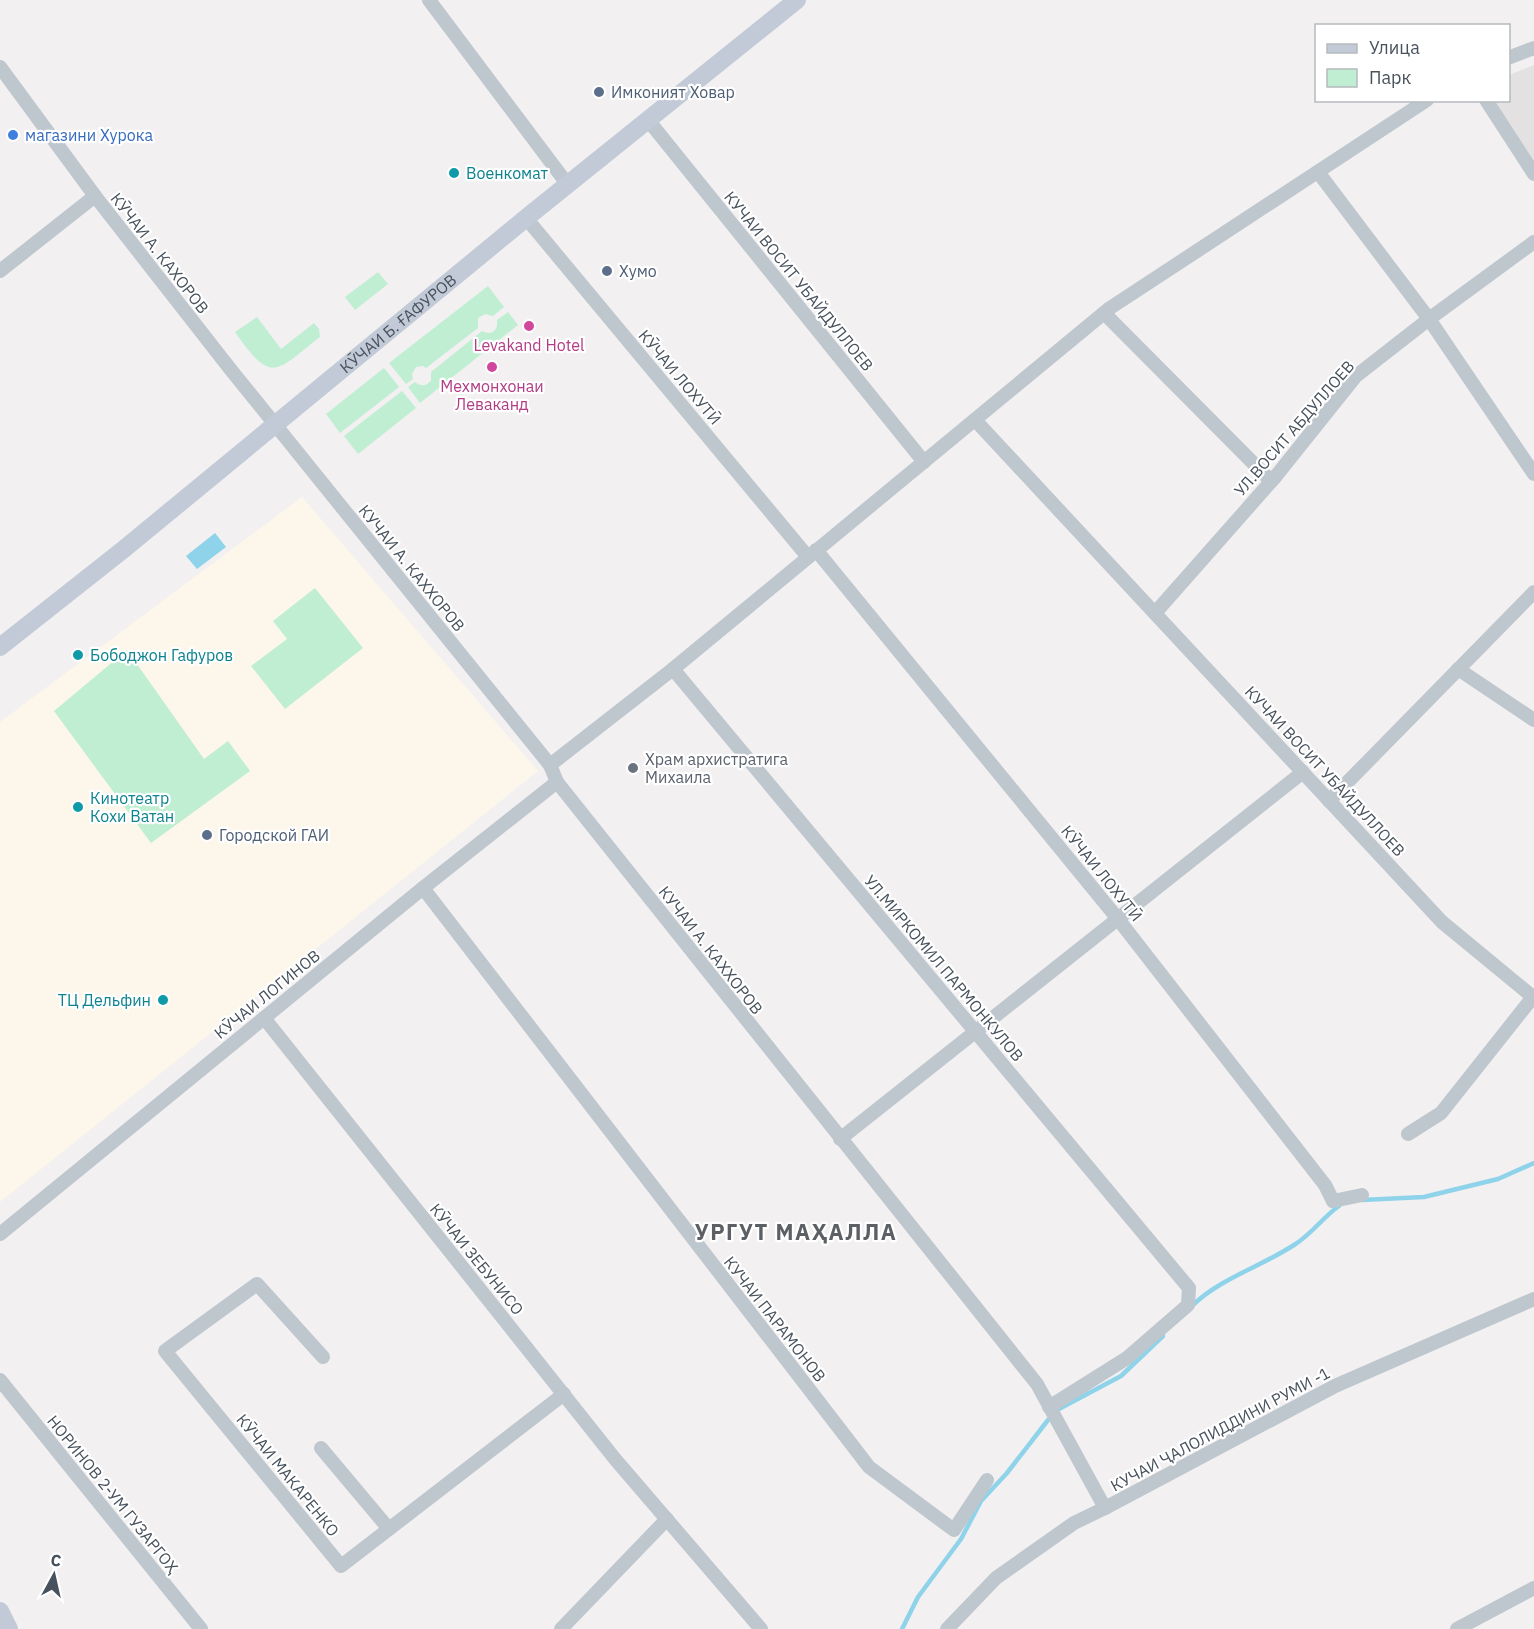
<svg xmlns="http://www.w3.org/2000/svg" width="1534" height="1629" font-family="'IBM Plex Sans',sans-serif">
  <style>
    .commercial { fill: #fcf7ea }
    .education { fill: #e3e1e2 }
    .green { fill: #c0eed3 }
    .water { fill: #8ed3ea }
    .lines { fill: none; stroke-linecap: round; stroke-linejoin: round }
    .stream { stroke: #8ed3ea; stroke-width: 4.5 }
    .street { stroke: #bec6ce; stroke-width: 14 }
    .secondary { stroke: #c1cad6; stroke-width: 18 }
    .service-dot { fill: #5c6f8a; stroke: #fff; stroke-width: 2 }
    .shop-dot { fill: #3f7fe0; stroke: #fff; stroke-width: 2 }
    .culture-dot { fill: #0f9aa8; stroke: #fff; stroke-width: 2 }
    .hotel-dot { fill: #d1479c; stroke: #fff; stroke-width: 2 }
    .worship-dot { fill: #6b7280; stroke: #fff; stroke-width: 2 }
    .labels { text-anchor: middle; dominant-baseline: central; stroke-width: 4.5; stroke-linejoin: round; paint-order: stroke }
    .service-label { font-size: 16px; fill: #4e5e75; stroke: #fff; text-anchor: start }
    .shop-label { font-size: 16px; fill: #366cbe; stroke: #fff; text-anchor: start }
    .culture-label { font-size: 16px; fill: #0d838f; stroke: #fff; text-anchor: start }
    .street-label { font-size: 16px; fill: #48525d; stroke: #fff }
    .hotel-label { font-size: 16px; fill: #b23c85; stroke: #fff }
    .worship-label { font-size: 16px; fill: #5b616d; stroke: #fff; text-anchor: start }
    .district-label { font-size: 22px; font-weight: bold; letter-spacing: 1.5px; fill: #5c6064; stroke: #fff }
  </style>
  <rect width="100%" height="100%" fill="#f2f0f0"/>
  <!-- commercial -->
  <path class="commercial" d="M302,497L538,771L0,1202V722Z"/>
  <!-- education -->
  <path class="education" d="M1534,65V163L1493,101L1508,100L1509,75Z"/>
  <!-- green -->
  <g class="green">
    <path d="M378,272L388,284L355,310L345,297Z"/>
    <path d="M488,286L504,307L493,316L485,314L478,318V328L426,368L423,366L416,367L412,374L413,379L406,384L389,363Z"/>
    <path d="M508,312L518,325L420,403L408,387L415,382C421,387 426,386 431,381V372L482,331C489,334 494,334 497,326V320Z"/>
    <path d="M257,317L281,349L314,323L319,329L320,337C275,372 272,385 235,332Z"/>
    <path d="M384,368L399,387L340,433L326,414Z"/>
    <path d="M402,391L416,408L358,454L344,436Z"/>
    <path d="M315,588L363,648L285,709L251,666L287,639L273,621Z"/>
    <path d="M127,650L204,759L228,741L250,771L151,843L54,711Z"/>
  </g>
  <!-- water -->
  <path class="water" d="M215,533L226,547L197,569L186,556Z"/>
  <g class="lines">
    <!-- stream -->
    <g class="stream">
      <path d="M1362,1200L1424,1197L1498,1179L1534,1163"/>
      <path d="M1192,1306C1219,1279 1262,1266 1294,1245C1312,1234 1323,1217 1339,1206"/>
      <path d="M1057,1410L1121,1376L1163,1336"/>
      <path d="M902,1629L918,1597L961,1539L981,1501L1007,1473L1048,1420"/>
    </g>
    <!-- street -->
    <g class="street">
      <path d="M429,0L568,185"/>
      <path d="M1508,58L1534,48"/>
      <path d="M0,67L95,196"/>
      <path d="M1486,100L1534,174"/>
      <path d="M648,120L924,462"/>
      <path d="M1318,172L1429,319L1534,474"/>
      <path d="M526,218L808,557"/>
      <path d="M0,271L95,196L231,370L550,765L557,782L1037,1384L1105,1508"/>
      <path d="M1104,313L1271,481"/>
      <path d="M975,420L1442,922L1533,997L1441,1113L1408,1134"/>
      <path d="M816,550L1118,919L1325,1185L1333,1201L1362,1195"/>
      <path d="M1155,613L1276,476L1356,376L1429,319L1534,242"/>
      <path d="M673,669L1189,1288L1188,1305L1127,1358L1049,1407"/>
      <path d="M1458,669L1534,720"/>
      <path d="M550,765L673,669L1110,308L1427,100"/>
      <path d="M1329,801L1534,592"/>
      <path d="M423,888L869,1467L954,1530L987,1480"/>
      <path d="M264,1018L615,1459L761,1629"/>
      <path d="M840,1139L1303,772"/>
      <path d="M0,1234L423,888L557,782"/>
      <path d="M323,1357L257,1284L165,1351L341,1566L564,1394"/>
      <path d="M0,1380L201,1629"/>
      <path d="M321,1448L389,1529"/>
      <path d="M561,1629L667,1519"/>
      <path d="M947,1629L996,1578L1074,1523L1105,1508L1335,1386L1534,1299"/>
      <path d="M1457,1629L1534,1588"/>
    </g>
    <!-- secondary -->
    <g class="secondary">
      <path id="s1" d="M0,647L124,549L526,218L797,0"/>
      <path d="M0,1611L9,1629"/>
    </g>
  </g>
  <!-- markers -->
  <g class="service-dot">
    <circle cx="599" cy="92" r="6"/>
    <circle cx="607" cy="271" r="6"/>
    <circle cx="207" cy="835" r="6"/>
  </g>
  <circle class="shop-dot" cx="13" cy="135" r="6"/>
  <g class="culture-dot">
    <circle cx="454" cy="173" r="6"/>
    <circle cx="78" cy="655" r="6"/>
    <circle cx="78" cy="807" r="6"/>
    <circle cx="163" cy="1000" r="6"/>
  </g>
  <g class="hotel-dot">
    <circle cx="529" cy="326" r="6"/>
    <circle cx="492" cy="367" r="6"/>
  </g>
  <circle class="worship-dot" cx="633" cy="768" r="6"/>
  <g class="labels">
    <!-- service labels -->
    <g class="service-label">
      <text x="611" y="92">Имконият Ховар</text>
      <text x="619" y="271">Хумо</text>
      <text x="219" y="835">Городской ГАИ</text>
    </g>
    <!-- shop labels -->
    <g class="shop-label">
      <text x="25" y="135">магазини Хурока</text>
    </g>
    <!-- culture labels -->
    <g class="culture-label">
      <text x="466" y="173">Военкомат</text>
      <text x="90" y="655">Бободжон Гафуров</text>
      <text x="90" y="798">Кинотеатр<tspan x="90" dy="18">Кохи Ватан</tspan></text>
      <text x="151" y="1000" text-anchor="end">ТЦ Дельфин</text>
    </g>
    <!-- street labels -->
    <g class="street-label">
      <text transform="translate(160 253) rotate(52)">КӮЧАИ А. КАХОРОВ</text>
      <text transform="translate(799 281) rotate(51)">КУЧАИ ВОСИТ УБАЙДУЛЛОЕВ</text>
      <text stroke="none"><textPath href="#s1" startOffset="513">КӮЧАИ Б. ҒАФУРОВ</textPath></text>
      <text transform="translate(680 377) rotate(50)">КӮЧАИ ЛОХУТӢ</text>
      <text transform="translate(1294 428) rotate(-49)">УЛ.ВОСИТ АБДУЛЛОЕВ</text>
      <text transform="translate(412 568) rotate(51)">КУЧАИ А. КАХХОРОВ</text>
      <text transform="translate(1325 771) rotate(47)">КУЧАИ ВОСИТ УБАЙДУЛЛОЕВ</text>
      <text transform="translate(1102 873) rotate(51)">КӮЧАИ ЛОХУТӢ</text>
      <text transform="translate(711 950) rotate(52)">КУЧАИ А. КАХХОРОВ</text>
      <text transform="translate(944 968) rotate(50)">УЛ.МИРКОМИЛ ПАРМОНКУЛОВ</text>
      <text transform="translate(267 994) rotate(-39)">КӮЧАИ ЛОГИНОВ</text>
      <text transform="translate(477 1259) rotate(51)">КӮЧАИ ЗЕБУНИСО</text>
      <text transform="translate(775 1319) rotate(52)">КУЧАИ ПАРАМОНОВ</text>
      <text transform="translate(1220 1429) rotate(-28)">КУЧАИ ҶАЛОЛИДДИНИ РУМИ -1</text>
      <text transform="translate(288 1475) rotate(51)">КӮЧАИ МАКАРЕНКО</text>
      <text transform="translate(113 1494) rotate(51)">НОРИНОВ 2-УМ ГУЗАРГОҲ</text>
    </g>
    <!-- hotel labels -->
    <g class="hotel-label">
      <text x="529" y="345">Levakand Hotel</text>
      <text x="492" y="386">Мехмонхонаи<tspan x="492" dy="18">Леваканд</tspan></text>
    </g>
    <!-- worship labels -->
    <g class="worship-label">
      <text x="645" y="759">Храм архистратига<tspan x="645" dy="18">Михаила</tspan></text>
    </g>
    <!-- district labels -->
    <g class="district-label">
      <text x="796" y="1231">УРГУТ МАҲАЛЛА</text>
    </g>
  </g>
  <!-- legend -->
  <rect x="1315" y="24" width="195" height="78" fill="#ffffff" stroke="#b6babe" stroke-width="1.5"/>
  <rect x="1327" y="44" width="30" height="9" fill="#c1cad6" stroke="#b6babe" stroke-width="1.5"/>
  <text x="1369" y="54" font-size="18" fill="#48525d">Улица</text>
  <rect x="1327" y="69" width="30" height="18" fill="#c0eed3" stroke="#b6babe" stroke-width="1.5"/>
  <text x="1369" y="84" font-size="18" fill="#48525d">Парк</text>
  <!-- north arrow -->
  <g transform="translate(54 1575) rotate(8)" stroke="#ffffff" stroke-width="4.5" paint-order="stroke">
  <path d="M0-4.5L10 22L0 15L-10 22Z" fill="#48525d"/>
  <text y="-9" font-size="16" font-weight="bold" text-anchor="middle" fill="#48525d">С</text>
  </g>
</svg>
